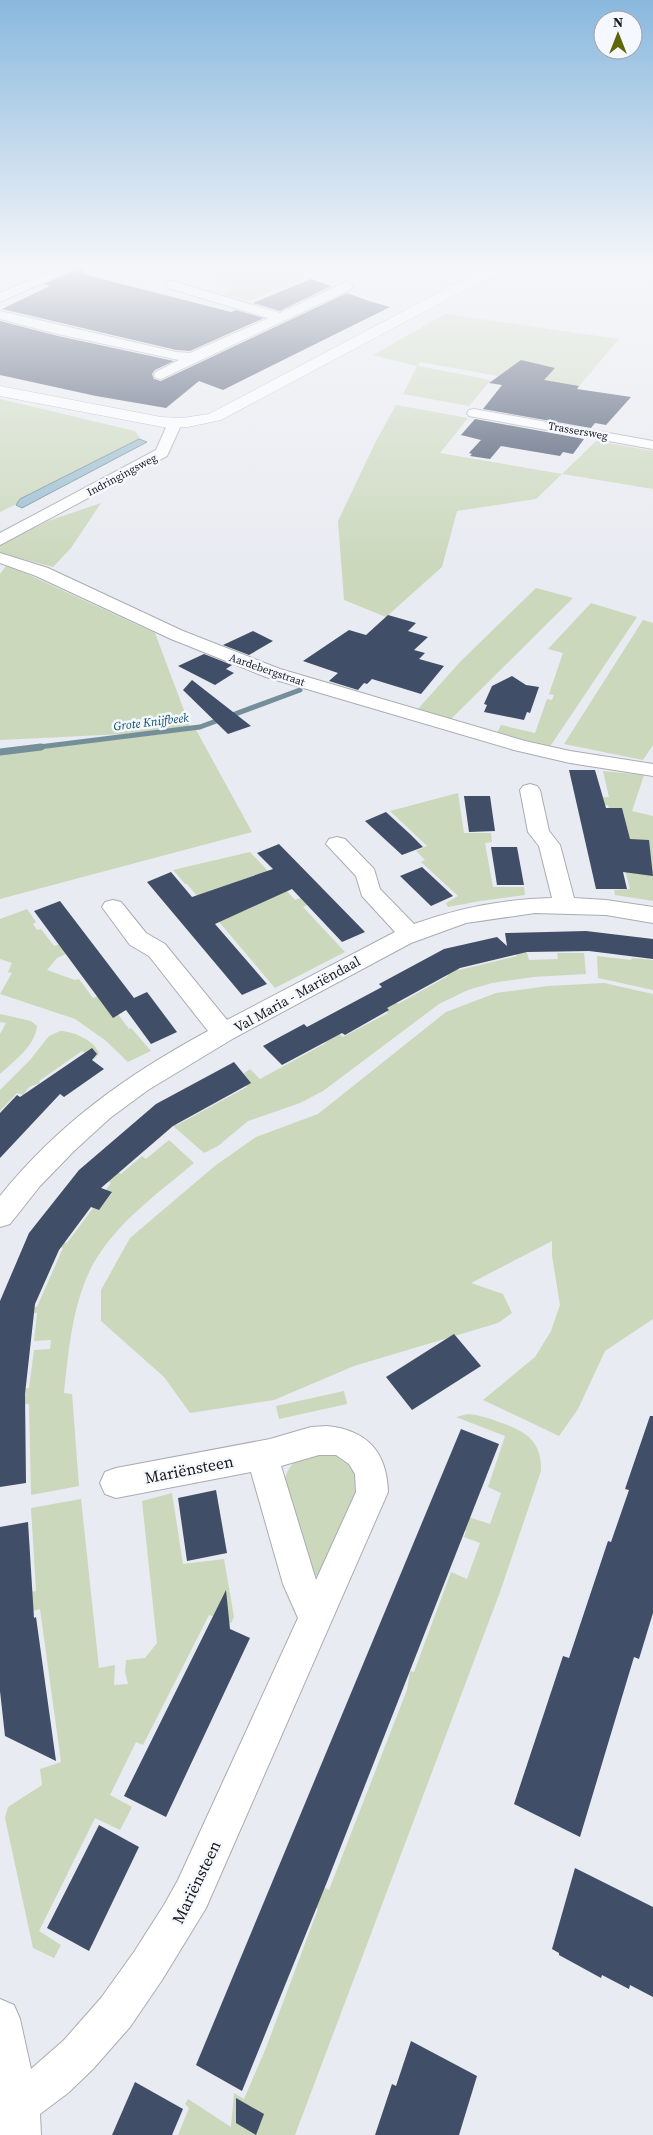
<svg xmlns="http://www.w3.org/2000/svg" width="653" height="2135" font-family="'Source Serif 4',serif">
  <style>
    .green { fill: #cbd8bc }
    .water { fill: #9bbfd0; stroke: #748e9a }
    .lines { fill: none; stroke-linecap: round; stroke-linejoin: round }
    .stream-far1 { stroke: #748e9a; stroke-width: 5 }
    .stream { stroke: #748e9a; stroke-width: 7 }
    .building { fill: #414e67 }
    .street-casing { stroke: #a9acb2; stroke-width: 2 }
    .secondary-casing { stroke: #a9acb2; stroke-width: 1 }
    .street { fill: #fff; fill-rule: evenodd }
    .secondary { fill: #fff; fill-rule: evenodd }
    .labels { text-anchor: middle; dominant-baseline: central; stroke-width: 5; stroke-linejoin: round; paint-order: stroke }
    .far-street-label { font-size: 11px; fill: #191a1c; stroke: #f5f8ff }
    .far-water-label { font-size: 12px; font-style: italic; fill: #044d66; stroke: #f5f8ff }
    .street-label { font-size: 14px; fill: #191a1c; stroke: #f5f8ff }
    .near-street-label { font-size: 16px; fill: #191a1c; stroke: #f5f8ff }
  </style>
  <rect width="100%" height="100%" fill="#e8ebf1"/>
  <!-- green -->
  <g class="green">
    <path d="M236,267H283L306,276L250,301L222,294L234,289L207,270H226Z"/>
    <path d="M445,314L619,339L576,390L420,362L418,366L491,380L469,406L403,394L417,366L373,355Z"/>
    <path d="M0,399L135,431L142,441L137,446L0,512Z"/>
    <path d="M396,405L468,418L440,453L562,474L596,441L653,451V489L562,474L536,499L457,511L442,567L386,617L344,600L338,521L376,441Z"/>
    <path d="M101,503L71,548L53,567L0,553V545L48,521Z"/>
    <path d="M6,566L27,574L155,633L191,729L195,728L252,832L0,899V754L186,731L0,740V574Z"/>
    <path d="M536,588L573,598L450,720L417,710L460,662Z"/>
    <path d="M591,603L637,617L549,748L541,746V744L497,733L501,725L535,733L547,699L552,700L554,695L549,694L563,653L548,649Z"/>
    <path d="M643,620L653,623V745L643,760L564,744Z"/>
    <path d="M603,771L644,775L632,811L653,816V901L615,895L614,890L630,889L608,805H593L590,798L609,797Z"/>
    <path d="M458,793L464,833H491L492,842L485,843L493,887H524L525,895L480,901L448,907L446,903L458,896L421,862L425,860L416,851L427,846L390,811Z"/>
    <path d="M250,852L295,900L310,894L316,901L303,907L345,952L275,988L187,884H185L173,870Z"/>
    <path d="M27,909L36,922L33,924L37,930L41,929L54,946L71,940L79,948L57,958L47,970L75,980L79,979L93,998L111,991L117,1013L129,1029L131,1028L151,1051L128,1062L105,1040L75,1019L0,994L12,973L8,972L12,963L0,959V919Z"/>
    <path d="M525,946L529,960L558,959L557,953H584L586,974L533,977L492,983L468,990L439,1004L323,1091L300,1103L248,1121L218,1146L204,1153L163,1117L167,1115L177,1125L247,1087L239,1077L250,1069L260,1079L326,1043L319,1035L333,1029L343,1037L388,1013L381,1005L393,999L398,1004L448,976L437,965L453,959L459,970L517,956L512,947Z"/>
    <path d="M597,956L631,960L632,958L653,960V990L598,978Z"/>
    <path d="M604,983L653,994V1319L605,1351L578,1409L559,1436L483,1400L535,1357L551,1331L560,1305L552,1256V1241L471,1283L503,1294L512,1313L498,1323L354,1366L274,1400L190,1413L164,1377L101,1321V1290L130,1238L216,1165L256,1137L318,1114L446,1012L496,993L548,986Z"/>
    <path d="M0,1014L31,1021L37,1026C35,1046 14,1061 0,1074V1034L6,1023L0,1022Z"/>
    <path d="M60,1031C73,1031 96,1041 99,1054L94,1059L82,1051L39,1081L40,1083L29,1087L23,1095L17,1093L0,1111V1090L30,1060L49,1036Z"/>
    <path d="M169,1140L194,1163C162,1190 124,1217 100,1253C73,1292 69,1348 64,1393L72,1394L79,1486L31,1495L29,1404H9L12,1390L29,1388L34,1350L50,1349L51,1340L34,1341L37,1313H20L23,1305L37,1307L63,1248L49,1244L52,1238L67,1243L93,1208L99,1210L112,1193L106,1190L111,1183L100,1176L110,1168L121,1174L142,1156L146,1159Z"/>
    <path d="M344,1391L347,1404L279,1419L276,1406Z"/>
    <path d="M468,1414C479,1415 489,1418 499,1422C526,1431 542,1441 541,1471L500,1592L295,2135H178L189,2108L185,2104L188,2099L231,2127L234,2093L244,2099L266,2048L318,1909L314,1906L322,1886L329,1890L407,1690L410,1671L414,1672L451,1572L467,1579L480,1543L464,1537L466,1531L458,1528L462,1515L490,1524L501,1493L488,1487L505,1436L456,1417Z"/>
    <path d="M312,1452L337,1454L347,1460L357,1471L359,1488L320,1575L311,1576L284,1482C289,1463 295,1461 312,1452Z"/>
    <path d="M172,1493L183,1564L224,1559L234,1617L231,1623L209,1615L143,1745L136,1742L110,1795L132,1807L120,1830L95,1818L39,1931L61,1945L54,1958L33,1948L5,1818L8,1807L42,1785L40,1769L61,1762L40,1609L17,1615V1595L36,1591L31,1508L81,1499L99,1668L115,1665L114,1685L128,1684L125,1672L126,1660L145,1658L157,1643L142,1501Z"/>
  </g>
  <!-- water -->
  <path class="water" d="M139,439L147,442L37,500L22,508L16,505L20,499Z"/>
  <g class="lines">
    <!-- stream-far1 -->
    <path class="stream-far1" d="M31,748L200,727L300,690"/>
    <!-- stream -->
    <path class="stream" d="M0,752L41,747"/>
  </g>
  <!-- building -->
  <g class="building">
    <path d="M75,267H84L83,274L231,312L236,310L264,318L190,351L176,350L2,309L50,286L44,284L72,272Z"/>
    <path d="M311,279L331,286L280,311L253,303Z"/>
    <path d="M347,293L369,301L390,307L223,390L199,381L166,408L96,396L0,375V321L58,336L174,361L155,370L152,374L154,379L161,381Z"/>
    <path d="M521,360L555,368L544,380L579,386L577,389L631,397L606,425L595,423L591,428L483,409L502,385L489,383Z"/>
    <path d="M475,419L584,439L573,454L563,452L560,456L501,446L490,459L470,456L472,454L469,453L481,440L461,435Z"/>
    <path d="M388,615L416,623L408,631L428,637L414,650L425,653L419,659L444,666L421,694L372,679L367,684L364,683L358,690L329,681L338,673L303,661L349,630L366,635Z"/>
    <path d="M253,631L273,641L249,655L223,645Z"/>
    <path d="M204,654L232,665L226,669L234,673L215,685L178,666Z"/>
    <path d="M512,676L526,685L539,687L530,713L527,712L524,720L484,712L487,705L484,704L492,686Z"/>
    <path d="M192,680L251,726L228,734L183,690Z"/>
    <path d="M569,770H595L606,808H622L630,839L649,840L653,876L623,872L627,889H596Z"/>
    <path d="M464,796H490L495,831L469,832Z"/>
    <path d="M386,812L410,834L423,847L402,855L365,821Z"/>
    <path d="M279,844L365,932L342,942L292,889L215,924L267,984L242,995L147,882L171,872L192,897L273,869L257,853Z"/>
    <path d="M491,847H517L524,885H497Z"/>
    <path d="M422,867L437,881L453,896L431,906L400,876Z"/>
    <path d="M60,901L134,998L147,992L177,1032L151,1044L126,1010L113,1018L34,911Z"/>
    <path d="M586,931L653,939V959L589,951L527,952L460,968L387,1008L389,1010L345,1035L342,1033L282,1065L263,1046L304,1024L307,1027L382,987L379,984L444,949L497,937L507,946L505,933Z"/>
    <path d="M92,1048L97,1054L92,1060L104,1069L64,1097L60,1094L0,1158V1113L17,1095L20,1097Z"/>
    <path d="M234,1062L251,1083L173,1126L101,1188L112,1192L99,1210L91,1207L59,1250L35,1304L25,1394L26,1483L0,1487V1301L29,1233L79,1170L156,1104Z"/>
    <path d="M454,1334L481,1366L412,1410L386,1377Z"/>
    <path d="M650,1416H653V1613L639,1659L634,1657L580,1837L514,1804L563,1656L569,1658L608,1541L611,1542L629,1490L625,1489Z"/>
    <path d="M461,1429L499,1444L327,1882L242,2091L196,2065Z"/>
    <path d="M216,1490L227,1553L187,1561L178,1498Z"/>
    <path d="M28,1522L34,1618L36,1617L56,1761L5,1736L0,1691V1527Z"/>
    <path d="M226,1590L230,1629L250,1638L166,1817L124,1796Z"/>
    <path d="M99,1825L139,1847L89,1951L47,1928Z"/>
    <path d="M575,1868L653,1907V1997L630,1985L629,1989L602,1975L601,1978L559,1955V1953L552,1949Z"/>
    <path d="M411,2041L477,2076L459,2135H375L392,2084L396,2086Z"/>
    <path d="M135,2082L183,2109L172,2135H112Z"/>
    <path d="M236,2098L264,2114L256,2135L236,2123Z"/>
  </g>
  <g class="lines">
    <defs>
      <g id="street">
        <path d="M58,267H73L71,270L0,302V293Z"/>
        <path d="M172,281L280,313L343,283L347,282L353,286L351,289L161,379L156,378L154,375L156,372L179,360L58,334L0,319V311L176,352L190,353L269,318L168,288L166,285L168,282Z"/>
        <path d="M474,409L653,441V449L469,416L467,413L469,410Z"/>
        <path d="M175,419L180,420L182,423L167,456L0,545V533L156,450L168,423L170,420Z"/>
        <path d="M0,553L48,568L183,631L280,669L525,741L570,751L653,764V776L570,763L514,750L266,677L171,639L36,576L0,563Z"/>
        <path d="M530,784L537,786L540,790L549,831L560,845L574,898L606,900L653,907V923L606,915L535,913L466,923L411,943L234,1038L148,1090L110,1118L74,1151L40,1186L10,1224L0,1227V1196C59,1123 127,1075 208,1031L149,956L130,945L102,907L105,902L113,900L121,902L146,933L165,944L227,1020L395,932L362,896L356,876L326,844L329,839L337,837L345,839L374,869L380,889L414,924C459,908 505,899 552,898L539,846L528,832L520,790L523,786Z"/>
        <path d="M327,1426C367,1430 387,1452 388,1492L206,1908L162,1980L130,2027L93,2069L68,2093L40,2114L41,2135H0V1999L14,2005L20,2019L31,2069L64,2040L101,1998L134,1952L164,1905L178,1880L298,1618L283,1584L251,1472L116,1498L105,1494L100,1483L105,1472L116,1468L270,1439L311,1427ZM319,1455H336L349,1464L355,1474L356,1492L316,1580L281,1466Z"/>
      </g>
      <path id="secondary" d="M487,267H503L502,270L221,420L188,427L168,428L0,396V386L161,417L182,418L209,414Z"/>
    </defs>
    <!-- street casing -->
    <use href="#street" class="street-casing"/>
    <!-- secondary casing -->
    <use href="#secondary" class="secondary-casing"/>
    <!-- street -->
    <use href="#street" class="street"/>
    <!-- secondary -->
    <use href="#secondary" class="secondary"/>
  </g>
  <!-- sky -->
  <linearGradient id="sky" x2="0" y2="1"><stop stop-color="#89b8de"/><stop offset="0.47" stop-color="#f5f6f9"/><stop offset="1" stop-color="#f5f6f9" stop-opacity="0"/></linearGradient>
  <rect width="653" height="566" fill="url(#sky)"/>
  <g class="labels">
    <!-- far-street labels -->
    <g class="far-street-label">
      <text transform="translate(578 431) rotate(10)">Trassersweg</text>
      <text transform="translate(122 475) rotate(-28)">Indringingsweg</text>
      <text transform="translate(267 670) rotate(19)">Aardebergstraat</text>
    </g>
    <!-- far-water labels -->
    <g class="far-water-label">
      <text transform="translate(151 722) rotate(-7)">Grote Knijfbeek</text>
    </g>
    <!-- street labels -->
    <g class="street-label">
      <text transform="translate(297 994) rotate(-29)">Val Maria - Mariëndaal</text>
    </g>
    <!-- near-street labels -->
    <g class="near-street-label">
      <text transform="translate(189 1469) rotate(-11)">Mariënsteen</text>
      <text transform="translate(196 1882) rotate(-64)">Mariënsteen</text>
    </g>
  </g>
  <!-- north arrow -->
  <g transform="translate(618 35)"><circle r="24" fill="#f5f8ff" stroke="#9d9fa4"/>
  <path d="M0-4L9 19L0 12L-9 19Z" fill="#5f6707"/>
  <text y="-8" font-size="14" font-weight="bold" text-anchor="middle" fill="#191a1c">N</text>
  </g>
</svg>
